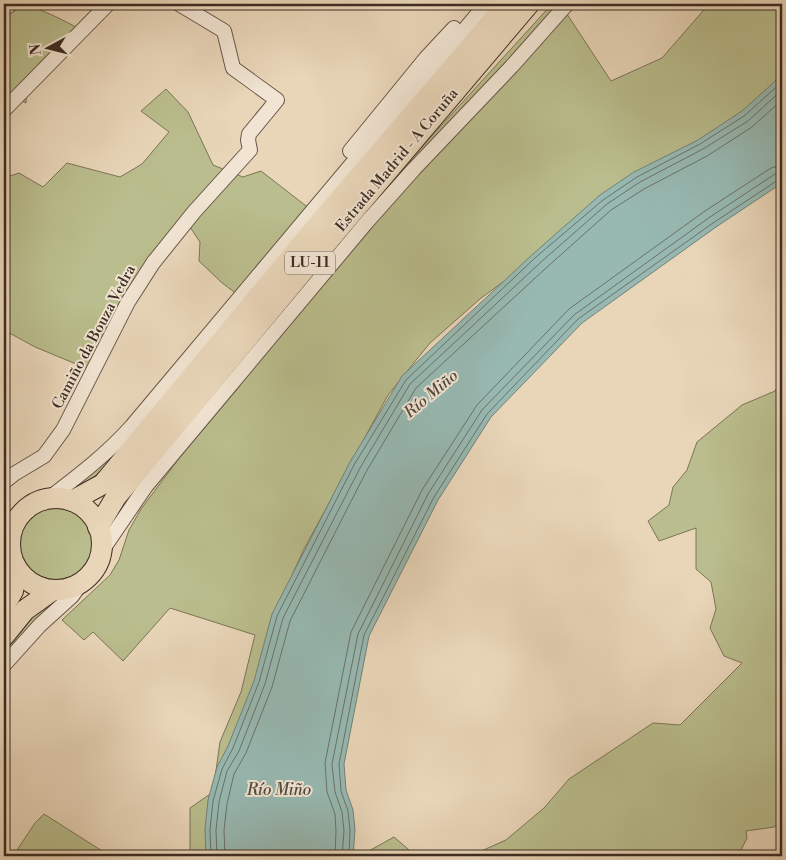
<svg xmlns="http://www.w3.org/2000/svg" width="786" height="860" font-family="'Libre Bodoni',serif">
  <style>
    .green { fill: #babd8d; stroke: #7c7458 }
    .water { fill: #97b9b2; stroke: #738179 }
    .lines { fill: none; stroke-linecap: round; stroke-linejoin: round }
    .shore { stroke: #6a726a; stroke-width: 1 }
    .minor-casing { stroke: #685648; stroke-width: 16 }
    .highway-casing { stroke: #3d2c23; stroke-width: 22 }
    .minor { stroke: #f1e4d2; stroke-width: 14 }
    .highway { stroke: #e9d6b9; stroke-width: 20 }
    .labels { text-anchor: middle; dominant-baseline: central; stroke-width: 4; stroke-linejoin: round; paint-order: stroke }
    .shield { fill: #f1e4d2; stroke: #736358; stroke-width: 1 }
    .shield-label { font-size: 14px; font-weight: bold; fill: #3d2c23 }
    .street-label { font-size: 15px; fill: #3d2c23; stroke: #f1e4d2 }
    .water-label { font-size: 16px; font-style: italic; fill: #4f4840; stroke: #f1e4d2 }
  </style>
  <rect width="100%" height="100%" fill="#e9d6b9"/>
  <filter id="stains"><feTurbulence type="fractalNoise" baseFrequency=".004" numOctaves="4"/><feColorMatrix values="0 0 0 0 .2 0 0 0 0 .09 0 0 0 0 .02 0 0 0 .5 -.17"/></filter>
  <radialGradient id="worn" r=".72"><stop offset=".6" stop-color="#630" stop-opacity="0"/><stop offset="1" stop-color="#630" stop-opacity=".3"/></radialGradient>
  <!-- green -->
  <g class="green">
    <path d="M4,4C33,4 51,14 76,27L49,56L28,75L26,103L8,95L4,99Z"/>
    <path d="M552,4H561L113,524L120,506L399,172Z"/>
    <path d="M709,4H782V74L741,115L649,176L481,298L430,343L388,395L304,549L293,573L278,622L220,856H190V808L213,792L220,742L241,692L255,635L170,608L123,661L93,632L84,640L62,620L110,575L119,560L129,530L141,509L180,457L239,387L252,363L325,277L565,11L611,81L662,58Z"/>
    <path d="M166,89L188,112L213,165L243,177L261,171L310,209L238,295L221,282L199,261L200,242L184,218L93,371L35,347L4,330V178L19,173L43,187L67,163L120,177L142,164L169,132L141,111Z"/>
    <path d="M782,380V822L774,827L746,831L747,838L738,856H470L506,840L544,808L569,779L653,723L680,725L742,663L724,656L710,628L716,609L711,582L696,569V528L659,541L648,521L669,505L673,487L687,470L697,442L742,405L775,391Z"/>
    <path d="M115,451L117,454C104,469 91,481 73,491L70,488Z"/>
    <circle cx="56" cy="544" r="38"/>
    <path d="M55,602L44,618L4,660V649L18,632L34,613Z"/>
    <path d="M44,814L110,856H13L35,823Z"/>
    <path d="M394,837L416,856H349L367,852Z"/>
  </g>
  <!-- water -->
  <path class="water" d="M782,75V183L716,227L582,323L491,417L438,500L369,636L344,764L346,790L353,810L355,830L353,856H206L205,829L208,800L217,767L228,746L254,681L272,614L350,462L402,376L533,254L600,195L634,172L698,140L742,111Z"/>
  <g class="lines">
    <!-- shore -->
    <g class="shore">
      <path d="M211,856L210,830L213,801L222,769L233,748L259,682L277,616L354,465L406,380L536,257L603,200L637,177L700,144L744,116L782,82"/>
      <path d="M217,856L216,830L219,802L227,771L239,751L265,684L283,618L360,468L410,384L541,262L607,204L640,182L703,149L748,121L782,90"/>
      <path d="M225,856L224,830L227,804L234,774L246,753L272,687L290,621L366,472L416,388L546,268L611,210L644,189L707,156L752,127L782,100"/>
      <path d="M335,856L336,831L335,814L327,792L325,763L351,632L422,490L477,405L569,309L705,211L771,168L782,165"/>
      <path d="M342,856L344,831L342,812L335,792L332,764L358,634L428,494L482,410L574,315L710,217L775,174L782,173"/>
      <path d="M349,856L350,830L348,811L341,791L339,764L364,635L434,497L487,414L578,319L713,223L778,180L782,179"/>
    </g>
    <defs>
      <g id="minor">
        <path d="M4,9L11,4"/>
        <path d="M4,110L108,4"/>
        <path d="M350,151L426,58L454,28"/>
        <path d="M4,482L14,474L44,456L63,430L128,302L153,263L194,212L250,150L248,140L249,134L277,100L233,68L224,31L179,4"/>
        <path d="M48,499C78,476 106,455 132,426L486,4"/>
        <path d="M4,548L10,547"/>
        <path d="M101,552L146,486L366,223L414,169L512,66L567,4"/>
        <path d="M4,665L40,625L72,596L82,582"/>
      </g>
      <g id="highway">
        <circle cx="56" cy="544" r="46"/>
        <path d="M72,501L103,484L315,228L507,4"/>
        <path d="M98,527L116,497L313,259L529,4"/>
        <path d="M4,606L13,591L17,569"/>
        <path d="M4,636L25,610L53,590"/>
      </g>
    </defs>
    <!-- minor casing -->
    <use href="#minor" class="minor-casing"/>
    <!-- highway casing -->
    <use href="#highway" class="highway-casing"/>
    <!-- minor -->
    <use href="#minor" class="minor"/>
    <!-- highway -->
    <use href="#highway" class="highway"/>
  </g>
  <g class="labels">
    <!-- shield labels -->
    <rect class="shield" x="285" y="251.5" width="50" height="23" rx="4"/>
    <g class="shield-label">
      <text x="310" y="263">LU-11</text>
    </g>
    <!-- street labels -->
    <g class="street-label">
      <text transform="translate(397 160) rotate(-50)">Estrada Madrid - A Coruña</text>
      <text transform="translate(94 337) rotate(-62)">Camiño da Bouza Vedra</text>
    </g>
    <!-- water labels -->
    <g class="water-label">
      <text transform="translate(431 394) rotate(-40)">Río Miño</text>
      <text x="279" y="790">Río Miño</text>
    </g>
  </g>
  <!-- margin -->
  <rect width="786" height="860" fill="none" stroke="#e9d6b9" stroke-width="20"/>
  <rect x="5" y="5" width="776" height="850" fill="none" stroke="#3d2c23" stroke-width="2.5"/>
  <rect x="10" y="10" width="766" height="840" fill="none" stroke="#3d2c23"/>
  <!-- north arrow -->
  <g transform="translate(48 48) rotate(263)" stroke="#f1e4d2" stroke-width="4" paint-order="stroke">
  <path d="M0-4L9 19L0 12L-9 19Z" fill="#3d2c23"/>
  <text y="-8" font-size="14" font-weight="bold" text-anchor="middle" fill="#3d2c23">N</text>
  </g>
  <rect width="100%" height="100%" filter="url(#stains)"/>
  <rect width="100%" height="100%" fill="url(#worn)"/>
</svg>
